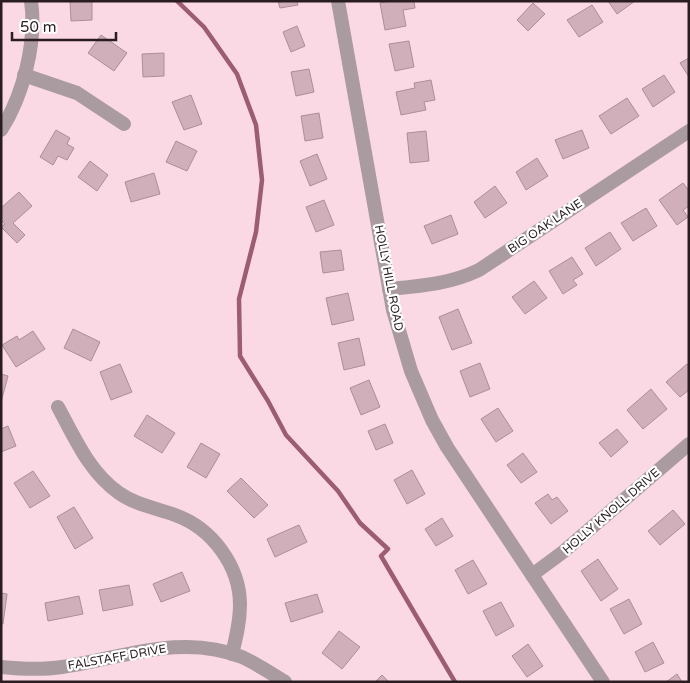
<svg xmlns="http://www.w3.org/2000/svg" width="690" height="683" font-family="'Varela Round',sans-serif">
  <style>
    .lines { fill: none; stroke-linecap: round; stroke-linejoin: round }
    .stream { stroke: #9c5d74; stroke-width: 4.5 }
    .building { fill: #d0afba; stroke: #ad8d97 }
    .minor { stroke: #aa9ba0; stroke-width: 14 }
    .labels { text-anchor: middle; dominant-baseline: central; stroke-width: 4.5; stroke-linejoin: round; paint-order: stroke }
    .street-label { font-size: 12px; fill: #291d21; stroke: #fff }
  </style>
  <rect width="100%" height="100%" fill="#fbd9e4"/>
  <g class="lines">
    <!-- stream -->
    <path class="stream" d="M177,1L204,27L237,74L256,125L262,180L256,232L239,299L240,356L268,401L286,435L338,491L360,523L388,549L381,556L455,682"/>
  </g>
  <!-- building -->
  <g class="building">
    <path d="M70,1H92V20L71,21Z"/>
    <path d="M278,1H297L298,5L280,8Z"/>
    <path d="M390,1H414L415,8L403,10L406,26L385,30L380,3Z"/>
    <path d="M608,1H635L617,14Z"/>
    <path d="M533,3L545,14L528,31L517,20Z"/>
    <path d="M592,5L603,22L579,37L567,20Z"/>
    <path d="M297,26L305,46L291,52L283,32Z"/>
    <path d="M101,35L127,53L114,71L88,53Z"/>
    <path d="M409,41L414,67L395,71L389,44Z"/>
    <path d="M164,53V76L143,77L142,54Z"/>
    <path d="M689,58V77L680,63Z"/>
    <path d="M309,69L314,92L296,96L291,72Z"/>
    <path d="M664,75L675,92L653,107L642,89Z"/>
    <path d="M431,80L435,100L424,102L426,110L401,115L396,92L415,88L414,83Z"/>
    <path d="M191,95L202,124L184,130L172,102Z"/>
    <path d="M627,98L639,116L611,134L599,116Z"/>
    <path d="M319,113L323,138L305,141L301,116Z"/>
    <path d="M56,130L70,138L67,144L74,148L67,160L58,156L53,165L40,157Z"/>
    <path d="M582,130L589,148L563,159L555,140Z"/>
    <path d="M426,131L429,161L410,163L407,133Z"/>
    <path d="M176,141L197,151L187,171L166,162Z"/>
    <path d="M317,154L327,179L310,186L300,161Z"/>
    <path d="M537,158L548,176L526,190L516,172Z"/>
    <path d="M90,161L108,175L97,191L78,177Z"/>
    <path d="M154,173L160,194L131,202L125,182Z"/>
    <path d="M683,183L689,191V206L683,210L688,217L677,225L659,200Z"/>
    <path d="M495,186L507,203L485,218L474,202Z"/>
    <path d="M19,192L32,206L13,223L25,235L17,243L1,227L5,224L1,220V208Z"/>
    <path d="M324,200L334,225L316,232L306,207Z"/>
    <path d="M646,208L657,226L633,241L621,223Z"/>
    <path d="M451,215L458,234L432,244L424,226Z"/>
    <path d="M610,232L621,249L596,266L585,248Z"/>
    <path d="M341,250L344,270L323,273L320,252Z"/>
    <path d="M572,257L583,274L573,280L577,285L563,294L549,271Z"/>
    <path d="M534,281L547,298L525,314L512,297Z"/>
    <path d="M348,293L354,320L332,325L326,298Z"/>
    <path d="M458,309L472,343L452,350L439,317Z"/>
    <path d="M73,329L100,342L91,361L64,348Z"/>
    <path d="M33,331L45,349L16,367L2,345L17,336L19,340Z"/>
    <path d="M359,338L365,365L344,370L338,343Z"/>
    <path d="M480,363L490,389L470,397L460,371Z"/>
    <path d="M120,364L132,392L111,400L100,372Z"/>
    <path d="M687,364L689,366V390L680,397L666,382Z"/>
    <path d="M1,374L8,376L1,402Z"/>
    <path d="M369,380L380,407L361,415L350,388Z"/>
    <path d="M651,389L667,409L643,429L627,410Z"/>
    <path d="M498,408L513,431L496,442L481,419Z"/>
    <path d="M147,415L175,433L162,453L134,436Z"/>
    <path d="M385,424L393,443L376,450L368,431Z"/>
    <path d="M8,426L16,446L1,452V429Z"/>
    <path d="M617,429L628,442L611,457L599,443Z"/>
    <path d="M201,443L220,454L206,478L187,467Z"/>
    <path d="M523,453L537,472L521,483L507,465Z"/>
    <path d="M412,470L425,494L407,504L394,480Z"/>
    <path d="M33,471L50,496L30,508L14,483Z"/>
    <path d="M241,478L268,505L254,518L227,491Z"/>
    <path d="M548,494L552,500L557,497L568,511L551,524L535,503Z"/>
    <path d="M74,507L93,538L75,549L57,517Z"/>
    <path d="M673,510L685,524L660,545L648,531Z"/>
    <path d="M442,518L453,536L436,546L425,529Z"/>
    <path d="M299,525L307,542L275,557L267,539Z"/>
    <path d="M598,559L618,589L601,601L581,571Z"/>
    <path d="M473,560L487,584L468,594L455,570Z"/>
    <path d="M182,572L190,591L161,602L153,584Z"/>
    <path d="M129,585L133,605L103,611L99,590Z"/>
    <path d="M1,593L7,594L3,624H1Z"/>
    <path d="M317,594L323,612L291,622L285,603Z"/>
    <path d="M79,596L83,614L48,621L45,603Z"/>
    <path d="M629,599L642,624L624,634L610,609Z"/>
    <path d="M501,602L514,626L496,636L483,611Z"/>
    <path d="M339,631L360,647L342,669L322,653Z"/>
    <path d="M653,642L664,663L645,672L635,652Z"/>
    <path d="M528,644L543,666L527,677L512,656Z"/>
    <path d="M677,674L682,682H666Z"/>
    <path d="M382,675L389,682H375Z"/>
  </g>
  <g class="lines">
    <!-- minor -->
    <g class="minor">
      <path d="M338,1L393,310L411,371L432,420L447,447L603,682"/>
      <path d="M24,75L77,93L124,124"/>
      <path d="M1,130C23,96 37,42 31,1"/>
      <path d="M389,289C421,286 450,284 479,270L689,131"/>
      <path d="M58,407C75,438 89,472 119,493C136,505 156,508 175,515C212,528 240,566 240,605C240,622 236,638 232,654"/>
      <path d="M532,575L563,552L689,444"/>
      <path d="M1,667C21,669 42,670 62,667C122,658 182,633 242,657C257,664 271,673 285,682"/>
    </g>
  </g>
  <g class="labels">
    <!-- street labels -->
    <g class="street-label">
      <text transform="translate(545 226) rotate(-34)">BIG OAK LANE</text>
      <text transform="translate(389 278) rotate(79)">HOLLY HILL ROAD</text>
      <text transform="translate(611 511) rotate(-41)">HOLLY KNOLL DRIVE</text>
      <text transform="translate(117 657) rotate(-10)">FALSTAFF DRIVE</text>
    </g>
  </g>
  <!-- border -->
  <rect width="690" height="683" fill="none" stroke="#291d21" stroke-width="5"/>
  <!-- scale -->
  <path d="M12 32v8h104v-8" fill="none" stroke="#291d21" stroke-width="2.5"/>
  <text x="20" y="32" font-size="15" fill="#291d21" stroke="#ffffff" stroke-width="4" paint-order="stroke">50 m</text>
</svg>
